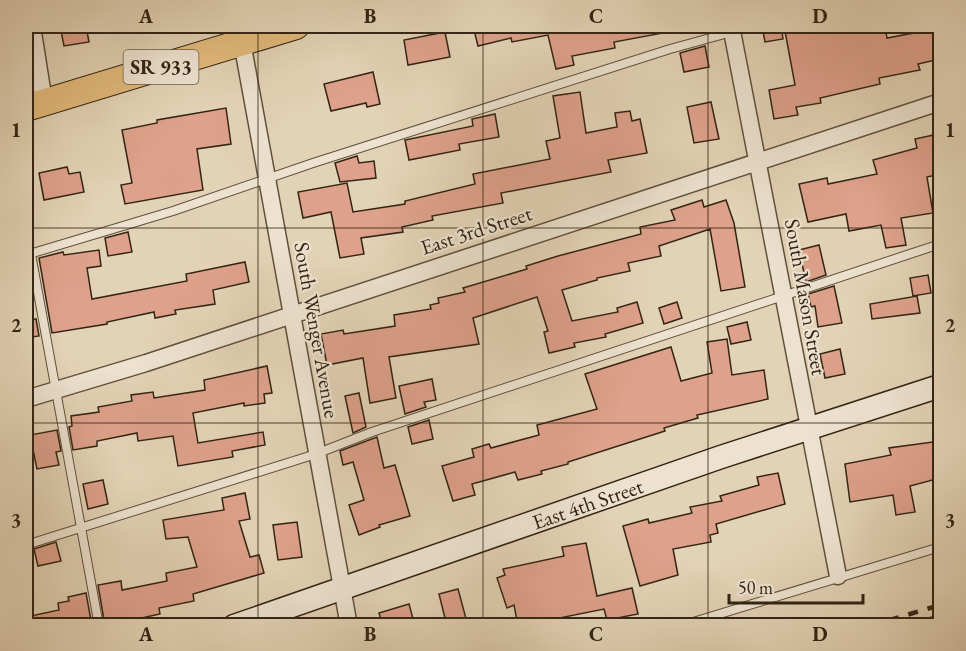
<svg xmlns="http://www.w3.org/2000/svg" width="966" height="651" font-family="'EB Garamond',serif">
  <style>
    .building { fill: #dea18b; stroke: #332414; stroke-width: 1.5 }
    .lines { fill: none; stroke-linecap: round; stroke-linejoin: round }
    .lane-casing { stroke: #5f503c; stroke-width: 10 }
    .street-casing { stroke: #5f503c; stroke-width: 19 }
    .secondary-casing { stroke: #332414; stroke-width: 25 }
    .primary-casing { stroke: #332414; stroke-width: 28 }
    .lane { stroke: #ede2d0; stroke-width: 8 }
    .street { stroke: #ede2d0; stroke-width: 16 }
    .secondary { stroke: #ede2d0; stroke-width: 22 }
    .primary { stroke: #e2ba7b; stroke-width: 26 }
    .rail { stroke: #332414; stroke-width: 4.5; stroke-dasharray: 10 10; stroke-linecap: butt }
    .grid { fill: none; stroke: #332414; stroke-width: 1.5; stroke-opacity: 0.55 }
    .labels { text-anchor: middle; dominant-baseline: central; stroke-width: 4.5; stroke-linejoin: round; paint-order: stroke }
    .shield { fill: #ede2d0; stroke: #6b5d4c; stroke-width: 1.5 }
    .shield-label { font-size: 20px; font-weight: bold; fill: #332414 }
    .street-label { font-size: 21px; fill: #332414; stroke: #ede2d0 }
    .neatline { fill: none; stroke: #332414; stroke-width: 2 }
    .grid-label { font-size: 20px; text-anchor: middle; font-weight: bold; fill: #332414 }
  </style>
  <rect width="100%" height="100%" fill="#e3d3b6"/>
  <filter id="stains"><feTurbulence type="fractalNoise" baseFrequency=".00333" numOctaves="4"/><feColorMatrix values="0 0 0 0 .2 0 0 0 0 .09 0 0 0 0 .02 0 0 0 .5 -.17"/></filter>
  <radialGradient id="worn" r=".72"><stop offset=".6" stop-color="#630" stop-opacity="0"/><stop offset="1" stop-color="#630" stop-opacity=".3"/></radialGradient>
  <!-- building -->
  <g class="building">
    <path d="M60,26H86L89,42L64,46Z"/>
    <path d="M473,26H662L663,33L614,42L615,48L572,56L574,65L556,69L548,35L512,42L511,38L478,46Z"/>
    <path d="M762,26H781L783,39L765,42Z"/>
    <path d="M814,26H885L887,38L940,28V59L918,64L920,70L879,78L880,84L820,98L821,103L796,107L798,115L774,119L769,90L795,85L785,31Z"/>
    <path d="M445,32L450,57L408,65L404,40Z"/>
    <path d="M705,46L709,67L684,72L680,53Z"/>
    <path d="M373,72L380,104L367,107L366,103L331,111L324,84Z"/>
    <path d="M580,92L586,133L617,127L615,113L630,111L632,121L640,119L647,153L608,160L611,172L501,193L503,203L432,216L433,220L402,227L403,232L361,238L364,254L340,258L331,212L303,218L298,192L347,183L353,212L405,204V201L475,184L473,174L550,159L546,141L560,138L553,96Z"/>
    <path d="M711,102L719,139L694,143L687,107Z"/>
    <path d="M226,108L231,144L197,149L203,190L125,204L121,185L132,183L122,130L157,123V120Z"/>
    <path d="M495,114L499,137L459,144L460,150L409,160L405,140L473,126L472,119Z"/>
    <path d="M938,134L940,174L927,177L933,213L901,218L906,245L886,248L881,225L849,231L846,214L808,222L799,184L827,178L828,184L877,174L873,160L917,148L915,139Z"/>
    <path d="M357,156L359,163L374,161L376,178L340,182L335,163Z"/>
    <path d="M67,167L69,174L80,172L84,192L44,200L39,173Z"/>
    <path d="M702,200L704,207L726,200L734,223L745,287L721,291L710,229L659,246L661,256L628,263L630,271L597,278V280L562,290L572,321L618,312L617,308L637,302L643,323L605,334L606,337L574,343L575,347L549,353L544,332L548,331L537,297L473,318L479,344L389,357L396,398L370,403L363,358L327,365L321,334L343,330L344,334L395,326L394,315L431,309L430,305L439,303L438,298L465,292L463,288L527,269L526,266L558,256L641,234L640,227L675,220L671,210Z"/>
    <path d="M128,232L132,252L108,256L105,238Z"/>
    <path d="M819,245L826,275L806,282L799,250Z"/>
    <path d="M99,250L101,266L87,268L92,299L187,281L186,274L245,262L249,282L213,290L215,304L175,310L176,314L155,318L154,312L107,322V324L52,333L39,258L63,252L64,255Z"/>
    <path d="M928,275L931,293L913,296L910,278Z"/>
    <path d="M834,286L842,323L818,327L815,306L811,307L808,294Z"/>
    <path d="M917,296L920,313L872,319L870,304Z"/>
    <path d="M677,302L682,318L664,324L659,308Z"/>
    <path d="M36,319L39,336L26,338V321Z"/>
    <path d="M747,322L751,340L731,344L727,327Z"/>
    <path d="M727,339L732,375L764,370L768,399L697,415L698,418L664,428L665,431L568,462V464L541,471L542,474L518,480L515,472L472,484L475,495L453,501L442,466L474,457L472,449L489,444L491,448L539,435L537,425L597,409L585,374L671,347L681,381L712,373L707,342Z"/>
    <path d="M840,349L845,374L825,378L820,354Z"/>
    <path d="M267,366L272,393L264,394L265,403L244,406V403L193,413L198,443L263,432L265,445L232,451L233,457L178,466L173,436L138,441L137,433L97,441V446L73,450L69,427L72,426L71,416L99,412L98,407L132,401L131,395L153,392L154,398L205,390L204,380Z"/>
    <path d="M432,379L436,400L424,402L426,407L405,414L399,386Z"/>
    <path d="M359,393L366,427L353,433L345,396Z"/>
    <path d="M429,420L433,439L412,444L408,427Z"/>
    <path d="M57,430L61,451L56,452L59,465L37,469L30,435Z"/>
    <path d="M377,437L384,468L395,465L410,516L379,525L380,527L359,535L349,505L364,500L353,462L343,465L340,451Z"/>
    <path d="M940,441V478L910,486L915,512L896,515L893,495L850,502L845,464L891,455L889,448Z"/>
    <path d="M778,473L785,504L716,524L718,533L710,535L711,542L673,549L678,575L640,586L623,526L648,519L649,523L692,513L690,507L722,501L720,496L759,485L757,477Z"/>
    <path d="M103,480L108,504L88,509L83,484Z"/>
    <path d="M245,493L250,519L239,521L250,557L259,555L264,573L193,594L194,601L159,608L160,614L105,626L98,585L121,581L122,590L167,581L166,573L197,567L188,537L166,539L163,520L224,510L222,498Z"/>
    <path d="M297,522L302,557L278,560L273,525Z"/>
    <path d="M56,542L61,561L38,566L34,549Z"/>
    <path d="M586,543L597,596L632,588L638,614L607,620L604,609L534,623V626H518L514,605L507,608L497,578L505,575L503,569L564,556L562,547Z"/>
    <path d="M458,589L468,626H447L439,594Z"/>
    <path d="M86,593L92,626H26V617L59,610L58,603L69,601L68,597Z"/>
    <path d="M409,604L415,626H383L379,613Z"/>
  </g>
  <g class="lines">
    <defs>
      <g id="lane">
        <path d="M31,254L99,626"/>
        <path d="M26,255L173,211L313,163L670,49L732,32L745,26"/>
        <path d="M26,545L316,454L372,432L940,244"/>
        <path d="M680,626L940,547"/>
      </g>
      <g id="street">
        <path d="M32,26L44,102"/>
        <path d="M731,26L838,576"/>
        <path d="M242,42L349,626"/>
        <path d="M26,399L146,363L940,102"/>
      </g>
      <g id="secondary">
        <path id="s1" d="M234,626L721,457L940,386"/>
      </g>
      <path id="primary" d="M26,108L296,26"/>
    </defs>
    <!-- lane casing -->
    <use href="#lane" class="lane-casing"/>
    <!-- street casing -->
    <use href="#street" class="street-casing"/>
    <!-- secondary casing -->
    <use href="#secondary" class="secondary-casing"/>
    <!-- primary casing -->
    <use href="#primary" class="primary-casing"/>
    <!-- lane -->
    <use href="#lane" class="lane"/>
    <!-- street -->
    <use href="#street" class="street"/>
    <!-- secondary -->
    <use href="#secondary" class="secondary"/>
    <!-- primary -->
    <use href="#primary" class="primary"/>
    <!-- rail -->
    <g class="rail">
      <path d="M870,626L940,605"/>
      <path d="M907,626L940,616"/>
    </g>
  </g>
  <!-- grid -->
  <path class="grid" d="M258,26V626M483,26V626M708,26V626M26,228H940M26,423H940"/>
  <g class="labels">
    <!-- shield labels -->
    <rect class="shield" x="123.5" y="50" width="75" height="34" rx="4.5"/>
    <g class="shield-label">
      <text x="161" y="67">SR 933</text>
    </g>
    <!-- street labels -->
    <g class="street-label">
      <text transform="translate(476 230) rotate(-18)">East 3rd Street</text>
      <text transform="translate(806 297) rotate(80)">South Mason Street</text>
      <text transform="translate(317 330) rotate(80)">South Wenger Avenue</text>
      <text stroke="none"><textPath href="#s1" startOffset="374">East 4th Street</textPath></text>
    </g>
  </g>
  <!-- margin -->
  <rect width="966" height="651" fill="none" stroke="#e3d3b6" stroke-width="66"/>
  <!-- scale -->
  <path d="M729 594v9h134v-9" fill="none" stroke="#332414" stroke-width="3"/>
  <text x="738" y="594" font-size="18" fill="#332414" stroke="#ede2d0" stroke-width="4.5" paint-order="stroke">50 m</text>
  <rect x="33" y="33" width="900" height="585" class="neatline"/>
  <g class="grid-label">
    <text x="146" y="23">A</text>
    <text x="370" y="23">B</text>
    <text x="596" y="23">C</text>
    <text x="820" y="23">D</text>
    <text x="16" y="137">1</text>
    <text x="950" y="137">1</text>
    <text x="16" y="332">2</text>
    <text x="950" y="332">2</text>
    <text x="16" y="527">3</text>
    <text x="950" y="527">3</text>
    <text x="146" y="641">A</text>
    <text x="370" y="641">B</text>
    <text x="596" y="641">C</text>
    <text x="820" y="641">D</text>
  </g>
  <rect width="100%" height="100%" filter="url(#stains)"/>
  <rect width="100%" height="100%" fill="url(#worn)"/>
</svg>
